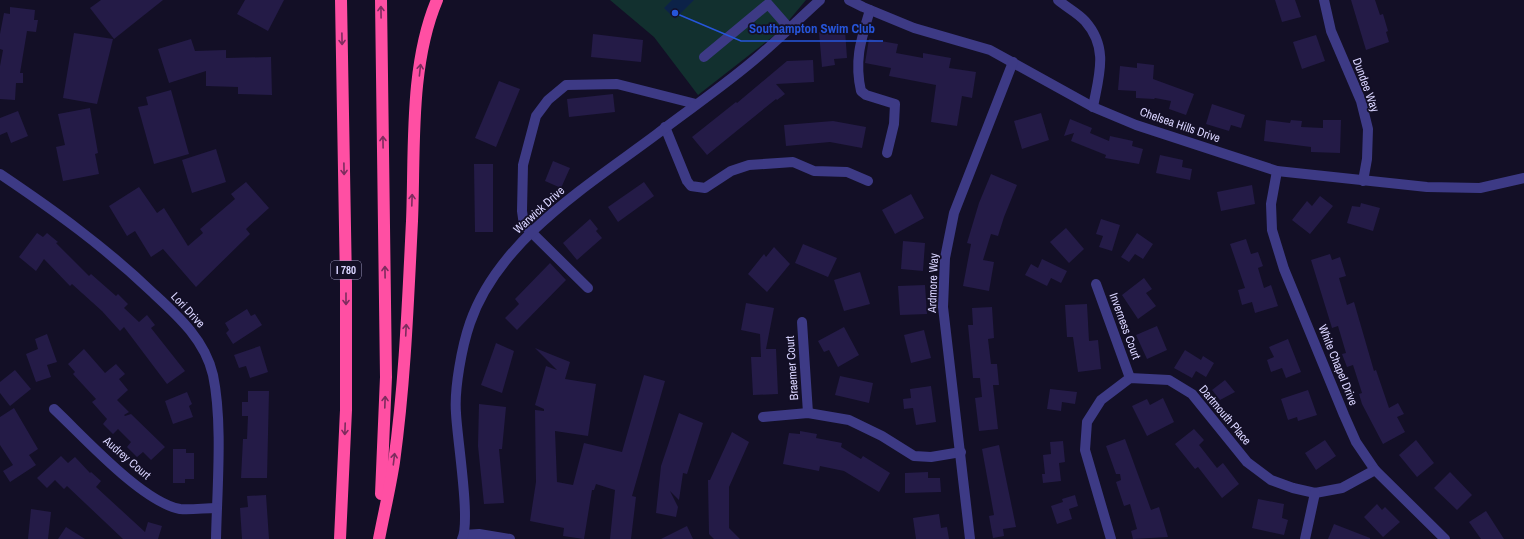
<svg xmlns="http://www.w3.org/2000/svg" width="1524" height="539" font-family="'Archivo Narrow',sans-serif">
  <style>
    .green { fill: #12302f }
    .water { fill: #0c2248 }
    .building { fill: #241b47 }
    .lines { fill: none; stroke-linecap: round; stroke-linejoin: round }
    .minor { stroke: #3d3a85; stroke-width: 10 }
    .highway { stroke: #ff4fa3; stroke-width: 12 }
    .oneway { stroke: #7d2c5e }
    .labels { text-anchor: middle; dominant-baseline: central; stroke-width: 3.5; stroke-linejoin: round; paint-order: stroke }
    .shield { fill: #130f26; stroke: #9e99be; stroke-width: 1 }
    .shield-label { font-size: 11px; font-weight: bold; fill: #d9d4ff }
    .street-label { font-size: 12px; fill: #d9d4ff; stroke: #130f26 }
    .leader { fill: none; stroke: #2655da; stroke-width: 1.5 }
    .callout-dot { fill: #2655da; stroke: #130f26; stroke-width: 1.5 }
    .callout-label { font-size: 13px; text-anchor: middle; font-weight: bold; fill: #2655da; stroke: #130f26; stroke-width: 3.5; stroke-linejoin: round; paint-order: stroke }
  </style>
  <rect width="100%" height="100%" fill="#130f26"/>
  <!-- green -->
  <path class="green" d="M610,0H806L780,31L698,95L654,37Z"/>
  <!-- water -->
  <path class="water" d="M672,0H694L675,19L664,8Z"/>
  <!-- building -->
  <g class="building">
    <path d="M101,0H163L114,39L90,8Z"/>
    <path d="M245,0H284L268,31L237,14Z"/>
    <path d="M1275,0H1295L1301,17L1282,22Z"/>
    <path d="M1351,0H1375L1380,15L1383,14L1388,31L1386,32L1389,42L1366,50Z"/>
    <path d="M10,7L35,10L34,20H38L36,32L27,31L20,73H23V83H16L15,100L0,99V66L3,50L0,49V34L4,13L10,14Z"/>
    <path d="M845,30L847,58L834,59L835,65L822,67L819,32Z"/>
    <path d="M74,33L113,39L97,104L63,98Z"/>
    <path d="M593,34L643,40L641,62L591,57Z"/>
    <path d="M1316,35L1325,61L1302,69L1293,42Z"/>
    <path d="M191,39L195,51L226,50V58L271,57L272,95L238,94V87L206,86V71L169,83L158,49Z"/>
    <path d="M869,39L898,44L896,53L923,58V53L951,58L949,68L976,72L972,98L962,96L957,126L931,122L936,85L889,76L891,68L865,63Z"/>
    <path d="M813,60L814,82L776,84L785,94L777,100L776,99L707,155L692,137L736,102L737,103L787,61Z"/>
    <path d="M1137,63L1154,65L1153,79L1194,94L1186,115L1169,109L1171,101L1155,98L1154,99L1136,98V91L1118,90L1120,66L1137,68Z"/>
    <path d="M499,81L520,89L496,147L475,138Z"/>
    <path d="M171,90L189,154L154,164L138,107L148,105L146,97Z"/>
    <path d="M613,94L615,112L569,117L567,99Z"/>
    <path d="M1212,104L1245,115L1241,128L1231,125L1229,131L1206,124Z"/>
    <path d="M90,108L98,153L95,154L99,174L63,181L56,147L65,145L58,114Z"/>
    <path d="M18,111L28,136L11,143L7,132L0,135V118Z"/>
    <path d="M1041,113L1049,140L1022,149L1014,121Z"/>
    <path d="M1070,119L1092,128L1090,133L1109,141L1110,136L1133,141L1132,146L1143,149L1139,164L1105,158L1106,155L1071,141L1074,133L1064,136Z"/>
    <path d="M1266,120L1290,123L1291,120L1302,121L1301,127L1323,128V120H1341L1340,153L1311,152V147L1264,141Z"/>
    <path d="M833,121L866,127L862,148L830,142L786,146L784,125Z"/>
    <path d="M216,149L226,182L192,193L182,160Z"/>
    <path d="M1160,155L1183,160L1182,167L1192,169L1190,180L1156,173Z"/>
    <path d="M553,161L570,168L561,188L545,181Z"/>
    <path d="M474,164H493V232H475Z"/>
    <path d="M991,174L1017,185L1004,217L998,236L991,234L983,260L994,262L989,291L963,286L971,244L967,243L979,203Z"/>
    <path d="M246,182L269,208L246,229L250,234L196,287L163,249L151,257L135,231L127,236L109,206L139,187L157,213L164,208L188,246L203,233L200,229L235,199L231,194Z"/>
    <path d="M644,182L654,196L618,222L608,207Z"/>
    <path d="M1252,185L1255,204L1221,211L1217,192Z"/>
    <path d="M911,194L924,218L895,234L882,210Z"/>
    <path d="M1320,196L1333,206L1310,234L1292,220L1307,201L1312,206Z"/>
    <path d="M1361,203L1380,208L1373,231L1347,223L1352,206L1360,207Z"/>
    <path d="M590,219L598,229L596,231L602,238L577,260L563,243Z"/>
    <path d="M1101,219L1120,225L1112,251L1099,247L1103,236L1096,234Z"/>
    <path d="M1066,228L1084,249L1069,263L1050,242Z"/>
    <path d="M37,233L43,237L47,233L58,242L56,243L89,276L91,274L116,296L118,294L128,304L124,308L139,322L147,315L155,325L151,328L185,371L167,384L124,327L120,331L102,311L72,284L70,286L44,259L36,271L19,257Z"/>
    <path d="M1137,233L1153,244L1143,259L1135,254L1129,262L1121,257Z"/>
    <path d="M1246,239L1251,254L1258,252L1263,266L1258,268L1264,288L1271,285L1278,306L1255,313L1252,302L1242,305L1238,290L1245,288L1230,244Z"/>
    <path d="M903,241L925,243L923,271L901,269Z"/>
    <path d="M803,244L837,258L828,277L795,263Z"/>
    <path d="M774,247L790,264L767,292L748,274L764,254L766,257Z"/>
    <path d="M1330,254L1332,260L1340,257L1346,276L1339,278L1347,305L1354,302L1374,371L1376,370L1389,408L1398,403L1404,414L1397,417L1405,432L1383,444L1362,404L1359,394L1362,393L1353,365L1347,367L1342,354L1346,353L1338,326L1332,328L1311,260Z"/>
    <path d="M1042,259L1067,271L1061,283L1051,278L1047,286L1025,275L1031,264L1038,268Z"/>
    <path d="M550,263L566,280L517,330L505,318L519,304L515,299Z"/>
    <path d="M860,272L870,304L844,311L834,280Z"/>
    <path d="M1144,278L1152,289L1146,293L1156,306L1138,319L1122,295Z"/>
    <path d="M925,285L927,314L900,315L898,286Z"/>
    <path d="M746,303L774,308L766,349H776L778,394L753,395L751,357H761L760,334L741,330Z"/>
    <path d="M1087,304L1089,341L1098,340L1101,369L1078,372L1073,337H1067L1065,305Z"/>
    <path d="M992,307L994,338L988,339L991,364H997L999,385H993L998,429L979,431L975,398L982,397L980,378H973L968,325H973L972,308Z"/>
    <path d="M247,309L251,316L255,314L262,325L233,344L226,333L229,330L225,323Z"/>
    <path d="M1157,326L1167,350L1147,359L1136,335Z"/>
    <path d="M844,327L859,355L838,367L829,350L824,352L818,341Z"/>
    <path d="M924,330L931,358L911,363L904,335Z"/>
    <path d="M47,334L57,362L47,365L51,377L36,382L26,354L38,349L35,339Z"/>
    <path d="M1288,339L1301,372L1286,378L1282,368L1271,372L1267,360L1274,357L1269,347Z"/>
    <path d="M496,343L514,351L502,393L481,385Z"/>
    <path d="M260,346L268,372L250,378L246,366L239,368L234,355Z"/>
    <path d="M535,348L570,362L565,379L596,384L588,436L555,431L557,482L573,485L584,443L622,452L644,375L665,381L632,496L636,497L631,539H610L615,490L596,484L594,490H592L584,539L563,536L564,528L530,521L536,482L535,410L544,411V409L535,405L546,366L557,370Z"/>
    <path d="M84,349L105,373L116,364L125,374L119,379L128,390L117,400L129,412L124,415L125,416L131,414L165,447L151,460L143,452L137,457L127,447L131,442L118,429L113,434L103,424L107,419L92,402L96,399L73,374L75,372L68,364Z"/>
    <path d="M1185,350L1201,360L1203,356L1214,363L1206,377L1196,371L1192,378L1174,368Z"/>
    <path d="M15,370L31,389L10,406L0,393V382Z"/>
    <path d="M840,376L873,383L869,403L835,395Z"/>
    <path d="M1225,380L1235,392L1220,400L1212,390Z"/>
    <path d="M931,386L936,422L916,425L913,408L904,409L903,399L911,398L910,389Z"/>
    <path d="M1050,389L1077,392L1075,404L1062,402L1061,411L1047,409Z"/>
    <path d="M1308,390L1317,415L1298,421L1297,417L1288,420L1281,399Z"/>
    <path d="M248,391H269L267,478H241L243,439H247L248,416H242V402H248Z"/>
    <path d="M187,392L192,404L189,406L193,417L173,424L165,401Z"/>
    <path d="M1163,398L1174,422L1147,436L1132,406L1147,399L1150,405Z"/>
    <path d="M479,404L506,407L502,449H499L504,503L484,504L478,446Z"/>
    <path d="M14,408L38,449L29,455L36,465L10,482L3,471L13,465L0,445V417Z"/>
    <path d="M679,413L703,423L687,474L683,473L679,500L670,491L678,507L676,517L656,513L661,466Z"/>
    <path d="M1194,429L1204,440L1199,445L1217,468L1223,463L1239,484L1222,498L1198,467L1195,469L1175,444Z"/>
    <path d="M800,431L817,434L816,438L842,443L841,447L861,459L863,456L890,473L879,492L844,471L820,466L819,471L783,464L789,433L800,434Z"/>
    <path d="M732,432L749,442L729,487V528L740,539H714L709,534L708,480H710Z"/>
    <path d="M1125,439L1151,510L1159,507L1168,537L1133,539L1131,531L1137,529L1130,504L1124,506L1116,482L1121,480L1120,474H1116L1106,446Z"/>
    <path d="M1325,440L1336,456L1316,470L1305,453Z"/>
    <path d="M1416,440L1434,463L1417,477L1399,455Z"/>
    <path d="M1063,441L1065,462L1059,463L1061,481L1043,483L1042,474H1045L1043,455L1051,454L1050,442Z"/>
    <path d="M999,445L1016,527L1003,529L1004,536L993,538L989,516L994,515L982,449Z"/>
    <path d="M173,449H186V453H194V479H185V483H173Z"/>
    <path d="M61,456L68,463L75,457L90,473L91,472L101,481L96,487L145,532L148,522L162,526L158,539H123L67,486L64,489L55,480L47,488L37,478Z"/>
    <path d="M928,472V478H940L941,492L905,493V473Z"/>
    <path d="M1450,472L1472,495L1457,510L1434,488Z"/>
    <path d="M266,495L269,539H242L240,508L248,507L247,496Z"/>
    <path d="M1075,495L1078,506L1069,509L1072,519L1057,524L1051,506L1063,502L1062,499Z"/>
    <path d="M1258,499L1284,504L1282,518L1288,520L1284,535L1252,528Z"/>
    <path d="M1377,504L1382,510L1385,507L1400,522L1383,537L1364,517Z"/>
    <path d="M31,509L51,512L48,539H28Z"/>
    <path d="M1486,511L1504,539H1481L1469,522Z"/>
    <path d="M939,514L941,528L947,527L949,539H916L913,518Z"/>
    <path d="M1334,524L1370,538V539H1328Z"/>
    <path d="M687,526L693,539H661Z"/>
    <path d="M66,527L85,539H58Z"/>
  </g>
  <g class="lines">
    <!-- minor -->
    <g class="minor">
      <path d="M849,0L863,7L914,28L990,50L1093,107L1136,125L1277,171L1427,187L1480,188L1524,178"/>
      <path d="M1058,0C1066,7 1078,13 1085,21C1109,48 1099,75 1093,107"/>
      <path d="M1324,0L1331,31L1361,101L1368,129L1367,159L1363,181"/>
      <path d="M870,10C861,40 854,60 861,91L866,95L895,104L894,124L887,153"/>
      <path d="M704,57L768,4L789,28"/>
      <path d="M665,127L687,181L691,186L705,188L731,171L749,165L793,162L814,171L847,172L868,181"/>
      <path d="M1277,171L1271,204L1272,230L1284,269L1344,415L1356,442L1375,470L1445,539"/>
      <path d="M0,174C55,211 105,247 153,293C178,316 205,340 213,375C223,423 217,489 216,539"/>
      <path d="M1096,284L1130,378"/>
      <path d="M588,288L524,225L522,211L523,165L536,116L548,100L566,85L617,84L696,104"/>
      <path d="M802,322L808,413"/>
      <path d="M54,409C83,436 142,502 180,509C191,510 205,508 216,508"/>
      <path d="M763,417L808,413L849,420L882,436L914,456L931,457L961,452"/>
      <path d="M464,535L479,534L510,539"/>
      <path d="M462,539C471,522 457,438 456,413C454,389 462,346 470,323C499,239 589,185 657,134C691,108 728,83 760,55C781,37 800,18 820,0"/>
      <path d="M970,539L943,307L945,258L954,213L1013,62"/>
      <path d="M1111,539L1085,450L1087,422L1101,400L1130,378L1169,380L1192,394L1247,462L1271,480L1293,488L1315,493L1342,488L1375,470"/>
      <path d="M1305,539L1315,493"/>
    </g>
    <!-- highway -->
    <g class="highway">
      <path d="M381,0L386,377L381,494"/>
      <path d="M340,539L346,410V284L341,0"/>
      <path d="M379,539C384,513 390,488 394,462C405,382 408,301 412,221C415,151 409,66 437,0"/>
    </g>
  </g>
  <!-- one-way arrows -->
  <defs><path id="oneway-shaft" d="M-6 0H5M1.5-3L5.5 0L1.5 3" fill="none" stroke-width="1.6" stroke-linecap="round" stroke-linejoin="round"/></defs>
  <g class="oneway">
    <use href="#oneway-shaft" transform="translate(381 12) rotate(-91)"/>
    <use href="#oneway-shaft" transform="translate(342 39) rotate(89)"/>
    <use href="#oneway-shaft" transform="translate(420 70) rotate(-84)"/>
    <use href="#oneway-shaft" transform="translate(383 142) rotate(-91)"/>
    <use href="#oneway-shaft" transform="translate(344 169) rotate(89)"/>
    <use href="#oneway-shaft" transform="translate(412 200) rotate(-88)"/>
    <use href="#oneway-shaft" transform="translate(385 272) rotate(-91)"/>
    <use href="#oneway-shaft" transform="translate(346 299) rotate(90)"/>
    <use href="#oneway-shaft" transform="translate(406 330) rotate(-87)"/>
    <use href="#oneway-shaft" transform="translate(385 402) rotate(-88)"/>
    <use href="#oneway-shaft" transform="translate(345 429) rotate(92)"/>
    <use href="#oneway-shaft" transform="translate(394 459) rotate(-83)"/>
  </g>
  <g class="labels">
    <!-- shield labels -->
    <rect class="shield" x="331" y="261" width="30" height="18" rx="3"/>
    <g class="shield-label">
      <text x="346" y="270">I 780</text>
    </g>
    <!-- street labels -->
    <g class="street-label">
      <text transform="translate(1366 85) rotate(70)">Dundee Way</text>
      <text transform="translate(1180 125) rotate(19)">Chelsea Hills Drive</text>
      <text transform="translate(539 210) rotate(-42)">Warwick Drive</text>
      <text transform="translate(933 283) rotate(-88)">Ardmore Way</text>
      <text transform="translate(188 310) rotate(47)">Lori Drive</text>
      <text transform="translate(1125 326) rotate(70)">Inverness Court</text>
      <text transform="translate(1338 365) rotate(68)">White Chapel Drive</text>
      <text transform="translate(792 368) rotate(-94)">Braemer Court</text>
      <text transform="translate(1225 415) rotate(50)">Dartmouth Place</text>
      <text transform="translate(127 458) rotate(41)">Audrey Court</text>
    </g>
  </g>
  <!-- callouts -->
  <path class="leader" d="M675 13L741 41H883"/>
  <circle class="callout-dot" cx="675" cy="13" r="4"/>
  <g class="callout-label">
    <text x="812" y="33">Southampton Swim Club</text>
  </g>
</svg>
